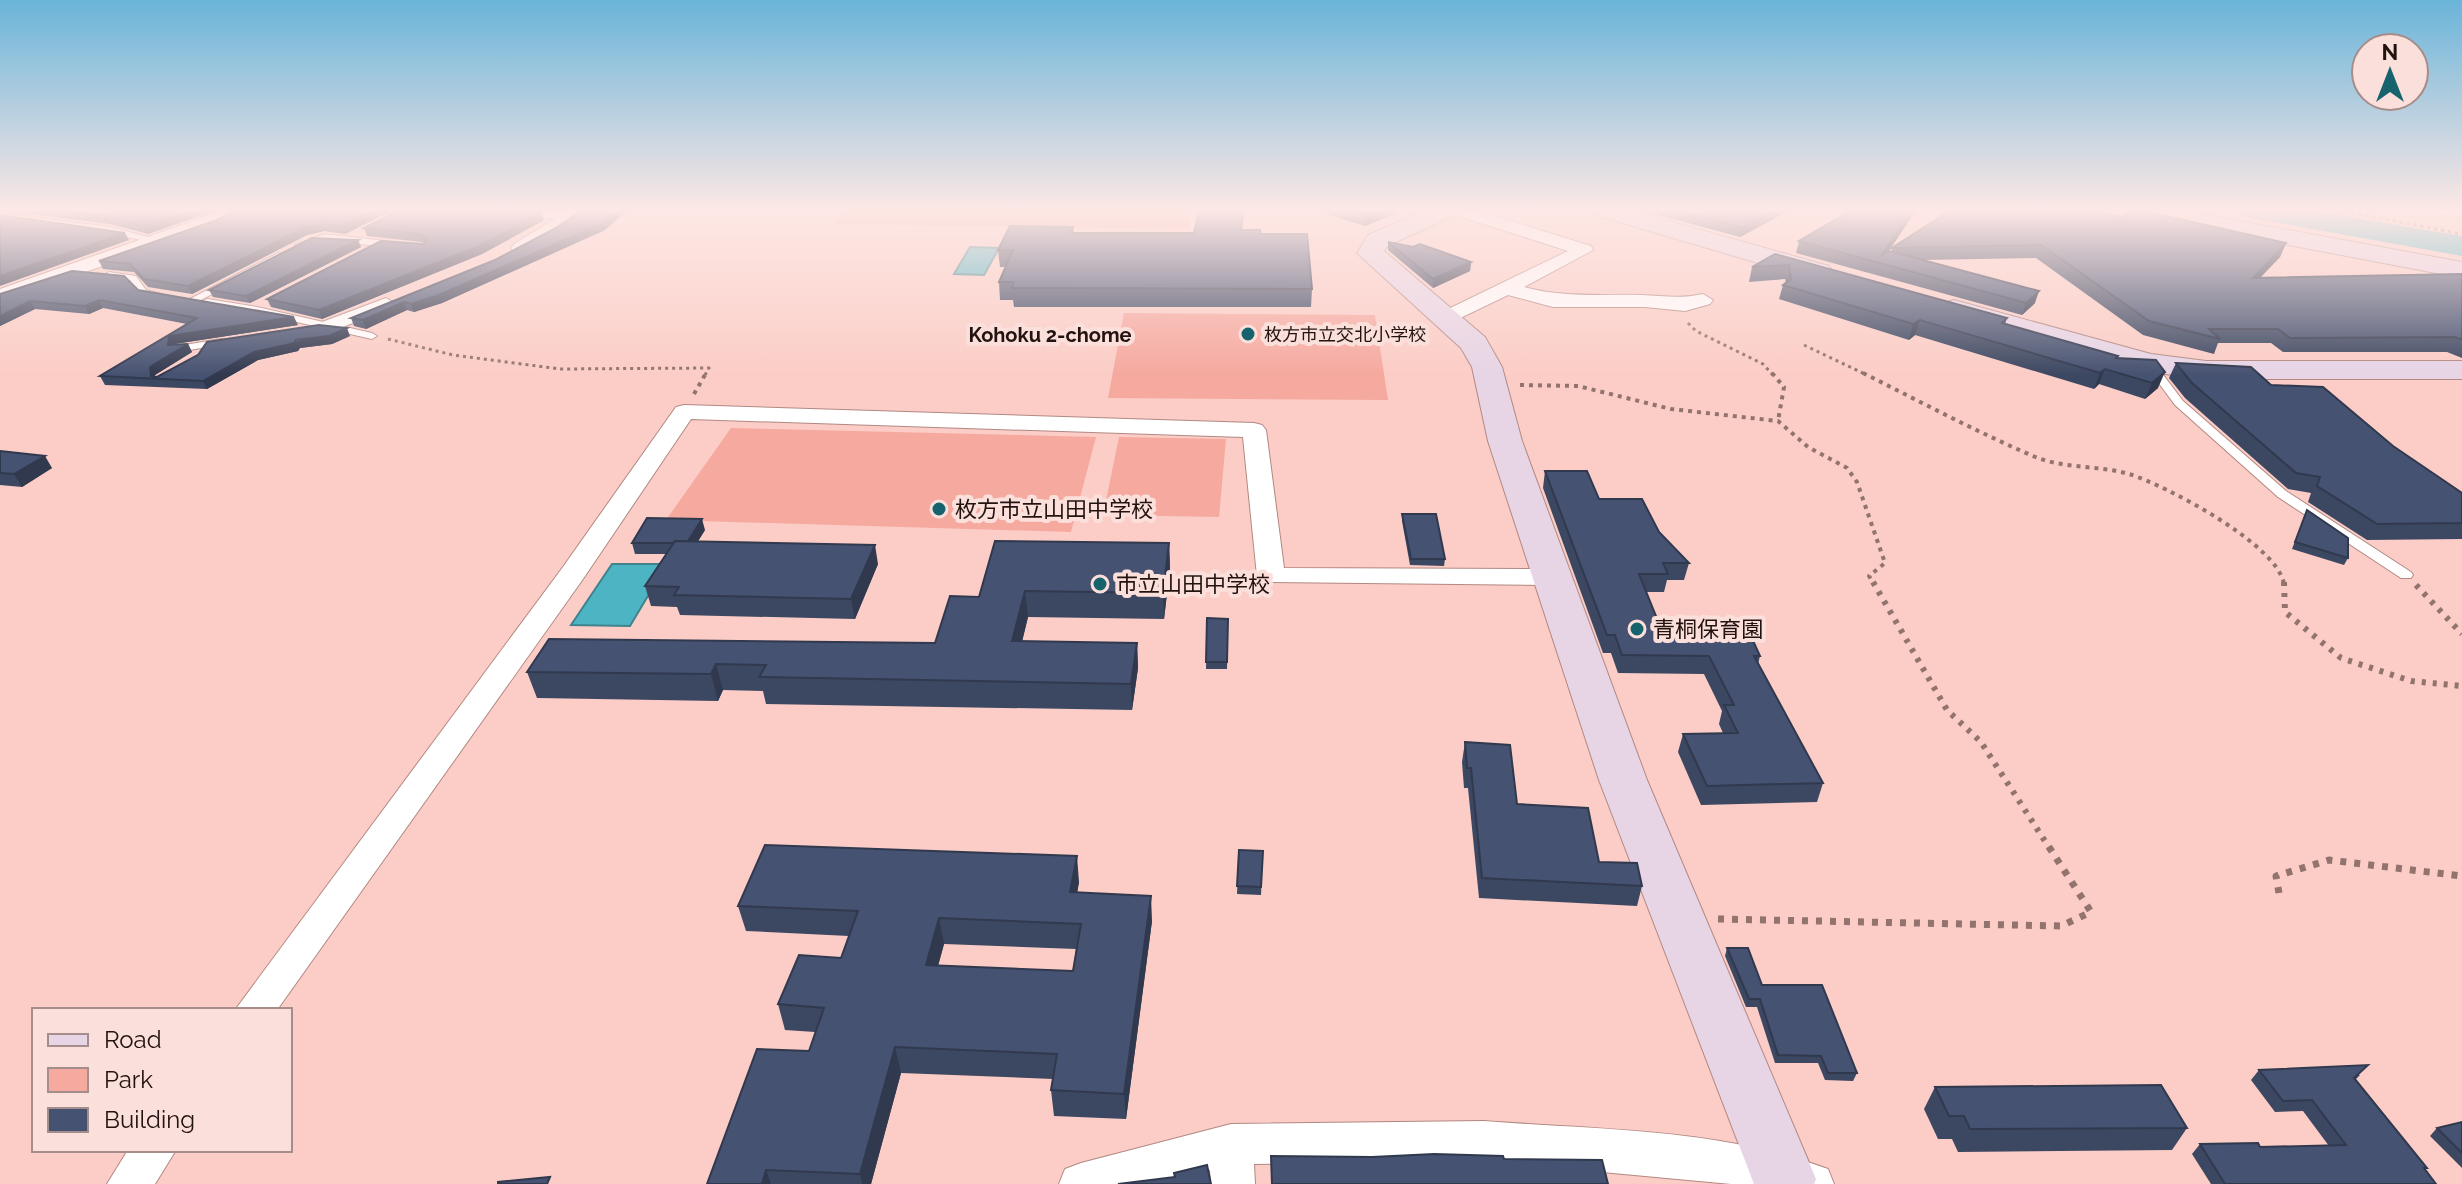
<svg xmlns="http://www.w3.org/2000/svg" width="2462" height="1184" font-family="Raleway,'Noto Sans JP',sans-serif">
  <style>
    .green { fill: #f5a99f }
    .water { fill: #4db4c3; stroke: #40838d; stroke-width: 2 }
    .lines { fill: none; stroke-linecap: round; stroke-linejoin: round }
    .river { fill: #4db4c3; fill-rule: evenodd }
    .lane-casing { stroke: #b28882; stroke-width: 2 }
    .street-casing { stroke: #b28882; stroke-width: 2 }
    .secondary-casing { stroke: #b28882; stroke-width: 2 }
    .path-far3 { stroke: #92736e; stroke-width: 3; stroke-dasharray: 3 4; stroke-linecap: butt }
    .path-far2 { stroke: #92736e; stroke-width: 4; stroke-dasharray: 4 5; stroke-linecap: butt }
    .path-far1 { stroke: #92736e; stroke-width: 6; stroke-dasharray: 4 7; stroke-linecap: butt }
    .path { stroke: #92736e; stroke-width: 7; stroke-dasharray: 6 8; stroke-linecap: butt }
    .lane { fill: #fff; fill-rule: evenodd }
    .street { fill: #fff; fill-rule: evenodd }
    .secondary { fill: #e7d5e6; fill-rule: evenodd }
    .wall { fill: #3c4761; fill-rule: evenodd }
    .shaded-wall { fill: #31394f }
    .building { fill: #465271; stroke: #31394f; stroke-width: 2; fill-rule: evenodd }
    .poi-dot { fill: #17636d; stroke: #fbdfdb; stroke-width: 3 }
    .labels { text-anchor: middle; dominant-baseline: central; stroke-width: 8; stroke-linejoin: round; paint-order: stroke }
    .far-poi-label { font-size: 18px; fill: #221210; stroke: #fbdfdb; text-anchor: start }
    .far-neighbourhood-label { font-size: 20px; font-weight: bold; fill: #221210; stroke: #fbdfdb }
    .poi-label { font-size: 22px; fill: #221210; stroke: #fbdfdb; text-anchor: start }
  </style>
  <rect width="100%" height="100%" fill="#fbcdc6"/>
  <!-- green -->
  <g class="green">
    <path d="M845,210H1192L1189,229L835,224Z"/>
    <path d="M1124,313L1375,315L1388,400L1108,398Z"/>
    <path d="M731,428L1096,437L1071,532L666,520Z"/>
    <path d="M1119,437L1226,439L1219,517L1103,515Z"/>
  </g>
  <!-- water -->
  <g class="water">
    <path d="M970,247L999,248L984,275L954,274Z"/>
    <path d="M612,564H667L630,626L571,625Z"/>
  </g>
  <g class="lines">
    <!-- river -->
    <path class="river" d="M2242,210H2308L2462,236V256L2257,219L2246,217Z"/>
    <defs>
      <g id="lane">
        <path d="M522,212L571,213L575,216L571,219L525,217L521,214Z"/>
        <path d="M0,213L110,227L163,241L158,244L110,233L0,219Z"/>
        <path d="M325,234L394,242L399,245L394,248L326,240L300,248L295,245Z"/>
        <path d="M278,253L283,256L281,258L197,302L188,300Z"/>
        <path d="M109,272L136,276L146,290L165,295L160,298L140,294L130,280L106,277L104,275Z"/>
        <path d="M208,299L257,307L372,333L377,336L372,339L257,313L204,304V300Z"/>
        <path d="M221,339L225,340V344L178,352L173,349L178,346Z"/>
        <path d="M2151,363L2155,364L2183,401L2286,491L2411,572L2413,575L2411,578H2401L2278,497L2175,405L2146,366Z"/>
      </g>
      <g id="street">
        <path d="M224,210H246L219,225L0,302V289Z"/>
        <path d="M569,210H589L526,252H514L511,248L514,244Z"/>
        <path d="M1451,210H1475L1591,246L1593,250L1524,287C1563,298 1601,294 1641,295C1664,296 1681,299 1703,294L1713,300L1710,304L1685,311L1645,307H1553L1508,295L1452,322H1438L1435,318L1438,314L1568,251L1453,214Z"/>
        <path d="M2438,210H2462V217L2441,214Z"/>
        <path d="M386,298L396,304L393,308L329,332L319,326L322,322Z"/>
        <path d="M684,405L1254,423L1262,425L1266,430L1284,568L1551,569L1561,571L1565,577L1561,583L1551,585L1261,582L1257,576L1243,437L691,419L583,579L277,1010H235L563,567L676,407Z"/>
        <path d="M1484,1121C1598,1130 1720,1128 1828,1169L1834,1184H1731L1484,1161L1254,1164L1255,1184H1211L1210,1170L1157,1184H1059L1065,1169L1081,1163L1231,1124Z"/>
        <path d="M128,1150H176L155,1184H107Z"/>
      </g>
      <g id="secondary">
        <path d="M1427,210H1459L1456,215L1387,246L1384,251L1485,337L1502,367L1522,441L1647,780L1816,1179L1814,1184H1754L1599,780L1488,441L1472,367L1461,348L1357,253L1368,235Z"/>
        <path d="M1592,210H1630L1829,266L1833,272L1829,278H1809L1595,215Z"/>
        <path d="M2130,210H2180L2462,262V278L2142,217L2133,215Z"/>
        <path d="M1954,300L2151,354L2206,361H2462V379H2206L2149,372L1944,315L1940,309L1944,303Z"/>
      </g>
    </defs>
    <!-- lane casing -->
    <use href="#lane" class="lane-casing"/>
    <!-- street casing -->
    <use href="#street" class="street-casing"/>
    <!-- secondary casing -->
    <use href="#secondary" class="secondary-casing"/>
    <!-- path-far3 -->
    <g class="path-far3">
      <path d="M2338,210L2462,234"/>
      <path d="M1688,323L1696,331L1763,364L1773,375"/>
      <path d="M388,339L453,355L560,369L709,368L705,375"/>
      <path d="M1804,345L1867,375"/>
    </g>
    <!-- path-far2 -->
    <g class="path-far2">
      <path d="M1772,373L1784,387L1778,421"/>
      <path d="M1863,373C1919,401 1975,431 2033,456C2063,469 2098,465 2129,474C2167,486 2277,544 2284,584"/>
      <path d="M1520,385L1578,386L1671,409L1778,421L1808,447L1847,468L1857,482L1885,563L1869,576L1874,584"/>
      <path d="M694,394L706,373"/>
    </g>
    <!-- path-far1 -->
    <g class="path-far1">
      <path d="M1873,582L1947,710L1981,742L2050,849"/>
      <path d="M2284,582L2285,612L2341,658L2411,681L2462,686"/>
      <path d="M2416,585L2462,634"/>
    </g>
    <!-- path -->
    <g class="path">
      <path d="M2279,893L2276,876L2329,860L2462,876"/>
      <path d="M1718,919L2061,926L2091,912L2049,847"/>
    </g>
    <!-- lane -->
    <use href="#lane" class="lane"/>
    <!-- street -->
    <use href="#street" class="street"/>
    <!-- secondary -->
    <use href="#secondary" class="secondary"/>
  </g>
  <!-- wall -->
  <g class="wall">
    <path d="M0,210H216L148,234L110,224Z"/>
    <path d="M393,210L345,234L324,231L307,235L192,294L148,287L134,272L103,269L99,261L217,220Z"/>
    <path d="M1314,210H1403L1365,226Z"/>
    <path d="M1640,210H1790L1740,237Z"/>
    <path d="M1916,210L1888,252H1891L1892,248L2124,217L2286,243L2280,257L2260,278L2462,274V358L2447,352H2283L2271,343H2218L2214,354L2143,335L2036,258L1923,260L2035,303L2022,315L1796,253L1799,241Z"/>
    <path d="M544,220L482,254L322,319L271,307L267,299L425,244L422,242L367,236L364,228Z"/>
    <path d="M1073,227L1074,233H1194L1243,230L1260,234L1312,289L1311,307H1014L1013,300H1000L999,282L1005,267H1000L998,250Z"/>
    <path d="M556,228L605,230L442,303L414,312L407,310L366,329L354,326L351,318L495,260Z"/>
    <path d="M358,240L361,247L250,303L213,297L209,290Z"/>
    <path d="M1388,242L1471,262L1470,271L1433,288L1388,250Z"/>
    <path d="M1775,254L2007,318L2005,324L2117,358L2158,388L2145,399L2099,384L2094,389L1915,335L1909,340L1779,299L1783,285L1786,283L1785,279L1749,282L1752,267Z"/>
    <path d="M138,290L298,325L174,344H188L192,352L155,375V377L350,336L332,344L300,348L298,351L258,360L207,389L105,385L100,376L187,324L103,308L89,314L35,309L0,326V294Z"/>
    <path d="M2176,363L2271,385L2393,446L2462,493V539L2367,540L2308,502L2311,493L2288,489L2185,398L2169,378Z"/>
    <path d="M0,451L52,468L22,487L0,485Z"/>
    <path d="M1545,471L1659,532L1689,563L1684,580H1667L1664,592H1646L1658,621L1760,656L1758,664L1823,783L1817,802L1701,805L1678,752L1683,734L1723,733L1719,724L1722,711L1704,674L1618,673L1611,653H1603L1543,488Z"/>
    <path d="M2307,510L2348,558L2344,565L2292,549Z"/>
    <path d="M1402,514L1445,559L1444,566L1410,565L1402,521Z"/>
    <path d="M705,530L698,541L878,564L855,619L680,615L677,607L651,606L645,586L666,554H635L632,543Z"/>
    <path d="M1169,543L1170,568L1164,619L1028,617L1022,641L1137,643L1138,668L1132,710L766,704L763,691L723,690L718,701L537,698L527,672L935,643L979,597Z"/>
    <path d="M1207,618L1228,619L1227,669H1206Z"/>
    <path d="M1465,742L1517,804L1599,862L1642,886L1637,906L1479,898L1468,788H1464L1462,762Z"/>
    <path d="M1239,850L1263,851L1261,895L1237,894Z"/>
    <path d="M1079,882L1077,892L1152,921L1126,1119L1054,1116L1051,1090L1053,1079L901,1073L871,1184H707L809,1051L815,1032L785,1030L778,1004L841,958L849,936L746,931L738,906ZM944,944L1076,949L1073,971L938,966Z"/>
    <path d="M1727,948L1762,985L1857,1073L1853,1081L1825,1080L1818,1063H1775L1757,1007H1746L1725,956Z"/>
    <path d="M2259,1070L2360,1075L2355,1080L2427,1168L2425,1169L2436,1184H2211L2192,1154L2200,1144L2260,1147L2329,1146L2303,1111L2275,1112L2251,1080Z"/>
    <path d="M1935,1087L2187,1128L2172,1150L1958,1152L1952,1139H1938L1924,1109Z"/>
    <path d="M2462,1122V1168L2430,1136L2437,1128Z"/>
  </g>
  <!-- shaded-wall -->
  <g class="shaded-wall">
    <path d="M192,210H216L148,234L144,226Z"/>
    <path d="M376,210H393L345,234L342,226Z"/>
    <path d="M618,210H628L605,230L442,303L414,312L411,304Z"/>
    <path d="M1375,210H1403L1365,226V214Z"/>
    <path d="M1775,210H1790L1740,237L1742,228Z"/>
    <path d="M1912,210H1916L1881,263V256Z"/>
    <path d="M542,213L544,220L482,254L322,319L319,310Z"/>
    <path d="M321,224L324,231L307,235L192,294L188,286L304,228Z"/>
    <path d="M125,233L129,240L0,286V276Z"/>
    <path d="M358,240L361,247L250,303L246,296Z"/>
    <path d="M2286,243L2280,257L2247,291L2253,278Z"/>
    <path d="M1471,262L1470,271L1433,288V279Z"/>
    <path d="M2039,291L2035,303L2022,315L2026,303Z"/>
    <path d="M99,300L103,308L89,314L85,306Z"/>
    <path d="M30,301L35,309L0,326V316Z"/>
    <path d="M404,302L407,310L366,329L363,320Z"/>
    <path d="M294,317L298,325L168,345L169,336Z"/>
    <path d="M1920,320L1915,335L1909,340L1913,324Z"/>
    <path d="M347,328L350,336L332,344L300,348L298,351L258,360L207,389L203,381L254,352Z"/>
    <path d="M188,344L192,352L155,375V378L151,376L150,367Z"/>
    <path d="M2105,369L2099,384L2094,389L2100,373Z"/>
    <path d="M2165,372L2158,388L2145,399L2152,383Z"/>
    <path d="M45,456L52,468L22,487L14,474Z"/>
    <path d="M702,519L705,530L690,554L687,543Z"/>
    <path d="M1169,543L1170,568L1164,619L1163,593Z"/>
    <path d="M875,545L878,564L855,619L851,599Z"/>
    <path d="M1025,591L1028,617L1016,667L1012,641Z"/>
    <path d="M1137,643L1138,668L1132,710L1131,684Z"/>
    <path d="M716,664L723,690L718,701L711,674Z"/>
    <path d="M1077,856L1079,882L1073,918L1070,892Z"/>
    <path d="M1151,896L1152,921L1126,1119L1124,1094Z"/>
    <path d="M939,918L944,944L931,991L926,965Z"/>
    <path d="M895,1047L901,1073L871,1184H862L860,1174Z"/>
    <path d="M766,1170L771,1184H762Z"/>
  </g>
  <!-- building -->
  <g class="building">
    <path d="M52,210H192L144,226L107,216Z"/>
    <path d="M236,210H376L342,226L321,224L304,228L188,286L144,279L130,264L99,261L217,220Z"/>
    <path d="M400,210H487L542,213L479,246L319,310L267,299L381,241L424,244L427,240L420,234L364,228Z"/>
    <path d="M582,210H618L603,223L439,295L411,304L404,302L363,320L351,318L495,260L556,228Z"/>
    <path d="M1199,210H1244L1241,230H1260V234H1307L1312,289L1012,288L1014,282H999L1013,250H998L1010,226L1073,227L1071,233H1194Z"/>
    <path d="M1353,210H1375L1365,214Z"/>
    <path d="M1676,210H1775L1742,228Z"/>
    <path d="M1852,210H1912L1881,256L1889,251L2039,291L2026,303L1799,241Z"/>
    <path d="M1951,210H2090L2124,217L2128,210H2140L2286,243L2253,278L2462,274V340L2455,337L2290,338L2278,329H2209L2220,339L2149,321L2041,245L1892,248Z"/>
    <path d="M0,215L125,233L0,276Z"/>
    <path d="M312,238L358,240L246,296L209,290Z"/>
    <path d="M1388,242L1413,247L1420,244L1471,262L1433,279Z"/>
    <path d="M1775,254L2007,318L2002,323L2118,356L2116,358L2156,360L2165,372L2152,383L2105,369L2100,373L1920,320L1913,324L1783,285L1791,279L1789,265L1752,267Z"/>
    <path d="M72,271L124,276L138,290L294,317L169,336L168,345L188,344L150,367L151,376L157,377L198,355L207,342L319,325L347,328L329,336L296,340L295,343L254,352L203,381L100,376L197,318L99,300L85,306L30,301L0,316V294Z"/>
    <path d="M2176,363L2251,367L2271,385L2323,387L2393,446L2462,493V523L2377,524L2317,486L2320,477L2296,473L2192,383Z"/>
    <path d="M0,451L45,456L14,474L0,473Z"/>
    <path d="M1545,471H1587L1599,499H1642L1659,532L1689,563H1663L1668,574H1639L1658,621H1744L1760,656H1754L1823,783L1707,786L1683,734L1738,733L1724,705H1734L1709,656L1622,655L1615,635H1607Z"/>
    <path d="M2307,510L2348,538V558L2295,542Z"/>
    <path d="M1402,514H1436L1445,559H1411Z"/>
    <path d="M647,518L702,519L688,541H675L674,543H632Z"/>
    <path d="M675,541L875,545L851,599L674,595L679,587L645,586Z"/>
    <path d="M995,541L1169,543L1163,593L1025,591L1012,641L1137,643L1131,684L759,677L766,665L716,664L711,674L527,672L549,639L935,643L950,596L979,597Z"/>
    <path d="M1207,618L1228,619L1227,662H1206Z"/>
    <path d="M1465,742L1510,745L1517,804L1588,808L1599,862L1637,863L1642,886L1482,878L1471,768H1467Z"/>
    <path d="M765,845L1077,856L1070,892L1151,896L1124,1094L1051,1090L1057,1054L895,1047L860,1174L766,1170L762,1184H707L757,1049L809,1051L824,1008L778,1004L799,955L841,958L858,911L738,906ZM939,918L1081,924L1073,971L926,965Z"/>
    <path d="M1239,850L1263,851L1261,887L1237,886Z"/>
    <path d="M1727,948H1748L1762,985H1822L1857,1073H1828L1821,1056L1778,1055L1760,999H1749Z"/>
    <path d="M2368,1065L2354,1078L2427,1168H2424L2436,1184H2225L2200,1144L2258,1143L2260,1147L2346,1145L2312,1100L2283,1101L2259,1070Z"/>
    <path d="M2161,1085L2187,1128L1970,1129L1964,1116H1949L1935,1087Z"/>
    <path d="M2462,1122V1153L2437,1128Z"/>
    <path d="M1434,1154L1503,1156L1504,1159L1602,1160L1608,1184H1272L1271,1156L1372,1157Z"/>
    <path d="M1207,1165L1211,1184H1118L1175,1177L1174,1173Z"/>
    <path d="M550,1177L547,1184H498V1182Z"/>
  </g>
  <!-- sky -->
  <linearGradient id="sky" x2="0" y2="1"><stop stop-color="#6ab4d9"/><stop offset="0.56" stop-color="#fde8e5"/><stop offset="1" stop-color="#fde8e5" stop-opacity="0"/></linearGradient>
  <rect width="2462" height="375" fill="url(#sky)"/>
  <!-- markers -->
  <g class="poi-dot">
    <circle cx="1248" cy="334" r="8"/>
    <circle cx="939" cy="509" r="8"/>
    <circle cx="1100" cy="584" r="8"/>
    <circle cx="1637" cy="629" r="8"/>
  </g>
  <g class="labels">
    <!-- far-poi labels -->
    <g class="far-poi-label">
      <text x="1264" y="334">枚方市立交北小学校</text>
    </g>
    <!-- far-neighbourhood labels -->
    <g class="far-neighbourhood-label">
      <text x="1050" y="335">Kohoku 2-chome</text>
    </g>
    <!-- poi labels -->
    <g class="poi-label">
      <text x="955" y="509">枚方市立山田中学校</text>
      <text x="1116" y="584">市立山田中学校</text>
      <text x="1653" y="629">青桐保育園</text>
    </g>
  </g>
  <!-- legend -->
  <rect x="32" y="1008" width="260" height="144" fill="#fbdfdb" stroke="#a48d8a" stroke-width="2"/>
  <rect x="48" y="1034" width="40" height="12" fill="#e7d5e6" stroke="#a48d8a" stroke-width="2"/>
  <text x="104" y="1048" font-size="24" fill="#221210">Road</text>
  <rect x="48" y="1068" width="40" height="24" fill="#f5a99f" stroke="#a48d8a" stroke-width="2"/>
  <text x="104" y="1088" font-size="24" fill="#221210">Park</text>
  <rect x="48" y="1108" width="40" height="24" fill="#465271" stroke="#a48d8a" stroke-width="2"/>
  <text x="104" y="1128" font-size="24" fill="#221210">Building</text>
  <!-- north arrow -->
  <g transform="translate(2390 72)"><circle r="38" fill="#fbdfdb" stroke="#a48d8a" stroke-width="2"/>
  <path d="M0-6L14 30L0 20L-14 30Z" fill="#17636d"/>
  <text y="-12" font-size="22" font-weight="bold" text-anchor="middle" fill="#221210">N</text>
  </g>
</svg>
